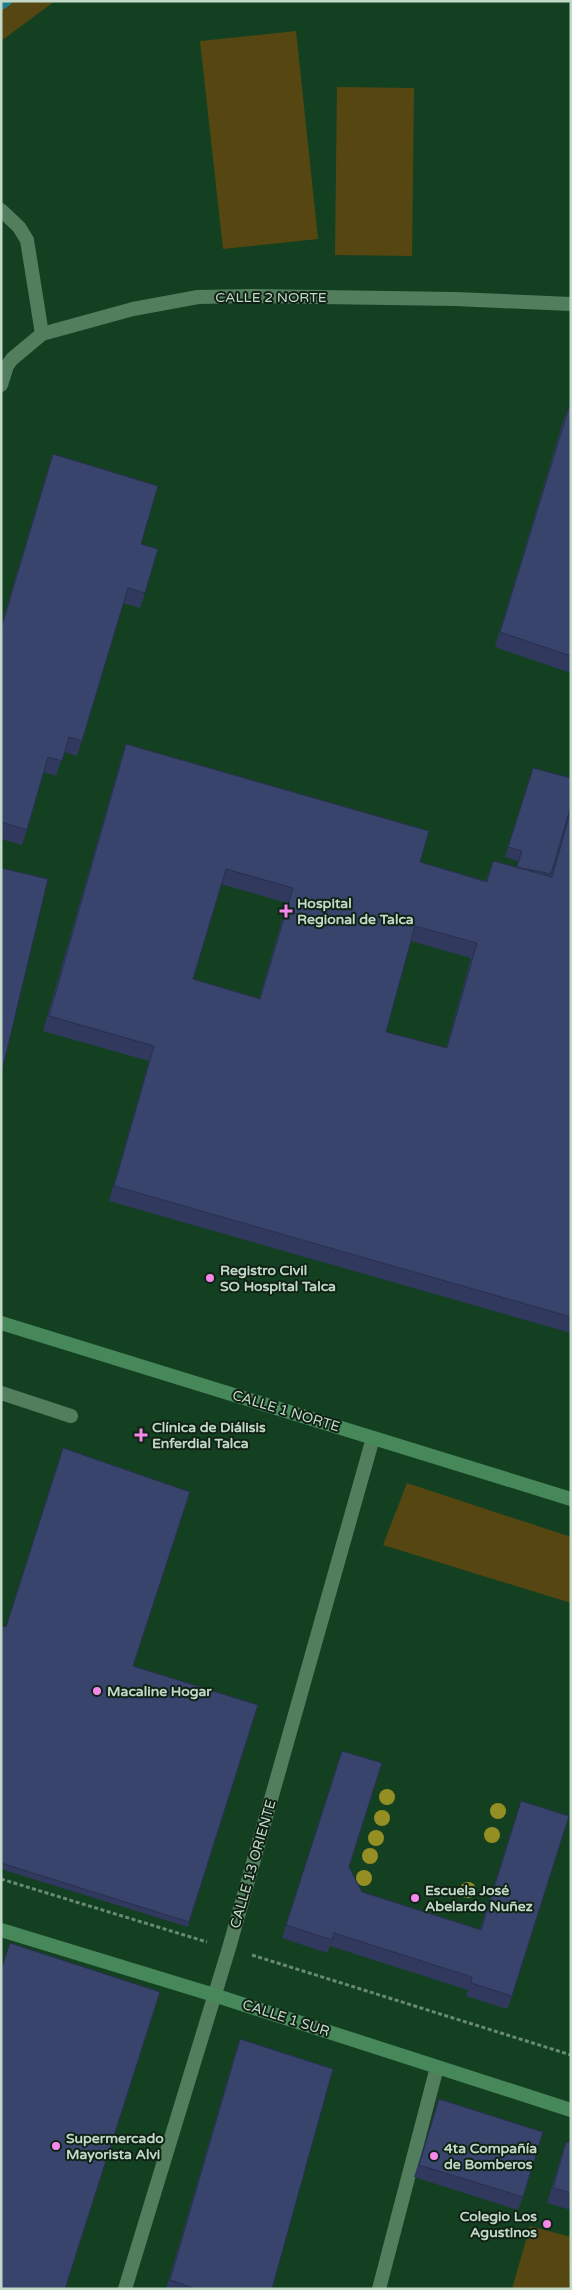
<svg xmlns="http://www.w3.org/2000/svg" width="572" height="2290" font-family="'Varela Round',sans-serif">
  <style>
    .green { fill: #564611 }
    .lines { fill: none; stroke-linecap: round; stroke-linejoin: round }
    .stream { stroke: #227d8c; stroke-width: 10 }
    .path { stroke: #688a72; stroke-width: 3; stroke-dasharray: 4 2.5; stroke-linecap: butt }
    .service { stroke: #527e5d; stroke-width: 14 }
    .minor { stroke: #527e5d; stroke-width: 14 }
    .tertiary { stroke: #527e5d; stroke-width: 14 }
    .secondary { stroke: #47885b; stroke-width: 14 }
    .tree { fill: #948e23 }
    .wall { fill: #313a5e; fill-rule: evenodd }
    .building { fill: #39446d; stroke: #28304c; fill-rule: evenodd }
    .poi-dot { fill: #f788eb; stroke: #102215; stroke-width: 2 }
    .labels { text-anchor: middle; dominant-baseline: central; stroke-width: 4; stroke-linejoin: round; paint-order: stroke }
    .street-label { font-size: 14px; fill: #c2d9c7; stroke: #102215 }
    .poi-label { font-size: 14px; font-weight: bold; fill: #c2d9c7; stroke: #102215; text-anchor: start }
  </style>
  <rect width="100%" height="100%" fill="#144022"/>
  <!-- green -->
  <g class="green">
    <path d="M1,1H55L1,41Z"/>
    <path d="M296,31L318,239L223,249L200,41Z"/>
    <path d="M337,87L414,88L412,256L335,255Z"/>
    <path d="M407,1483L571,1537V1603L383,1545Z"/>
    <path d="M530,2226L571,2237L569,2289H512Z"/>
  </g>
  <g class="lines">
    <!-- stream -->
    <path class="stream" d="M1,5L7,1"/>
    <!-- path -->
    <g class="path">
      <path d="M1,1879L207,1942"/>
      <path d="M252,1955L571,2055"/>
    </g>
    <!-- service -->
    <g class="service">
      <path d="M1,210L19,227L27,240L42,334"/>
      <path d="M1,1393L71,1416"/>
      <path d="M379,2289L437,2067"/>
    </g>
    <!-- minor -->
    <path class="minor" d="M125,2289L229,1948L373,1438"/>
    <!-- tertiary -->
    <path class="tertiary" d="M1,385L7,366L12,359L42,334L133,309L198,297L249,296L455,299L571,304"/>
    <!-- secondary -->
    <g class="secondary">
      <path d="M1,1323L571,1499"/>
      <path d="M1,1930L214,1995L571,2110"/>
    </g>
  </g>
  <!-- trees -->
  <g class="tree">
    <circle cx="387" cy="1797" r="8"/>
    <circle cx="498" cy="1811" r="8"/>
    <circle cx="382" cy="1818" r="8"/>
    <circle cx="492" cy="1835" r="8"/>
    <circle cx="376" cy="1838" r="8"/>
    <circle cx="370" cy="1856" r="8"/>
    <circle cx="364" cy="1878" r="8"/>
    <circle cx="468" cy="1890" r="8"/>
  </g>
  <!-- wall -->
  <g class="wall">
    <path d="M570,404H571V673L495,647L564,418Z"/>
    <path d="M53,454L141,544L145,593L140,608L123,603L82,741L77,756L64,752L56,776L44,772L27,830L22,845L1,839V626L48,469Z"/>
    <path d="M126,744L420,862L486,881L493,861L516,867L518,861L505,857L533,768L571,805L550,876L571,805V1333L109,1201L149,1061L43,1031L121,759ZM221,884L287,903L259,999L193,979ZM411,941L471,958L446,1048L386,1032Z"/>
    <path d="M1,1626L258,1705L188,1927L1,1869Z"/>
    <path d="M342,1751L349,1867L362,1892L480,1929L521,1801L512,1996L507,2009L466,1996L468,1990L330,1946L327,1953L282,1938Z"/>
    <path d="M240,2039L272,2289H166L235,2054Z"/>
    <path d="M439,2099L523,2197L518,2210L414,2177Z"/>
    <path d="M566,2142L571,2143V2210L547,2203L561,2157Z"/>
  </g>
  <!-- building -->
  <g class="building">
    <path d="M570,404H571V656L500,632Z"/>
    <path d="M53,454L158,486L141,544L158,549L145,593L128,588L82,741L69,737L62,761L48,757L27,830L1,822V629Z"/>
    <path d="M126,744L429,831L420,862L487,882L493,861L552,877L571,810V1317L114,1186L154,1046L49,1016ZM226,869L293,888L260,999L193,979ZM415,926L477,943L447,1048L386,1032Z"/>
    <path d="M533,768L571,778V805L551,874L517,867L522,851L508,847Z"/>
    <path d="M1,868L48,879L1,1075Z"/>
    <path d="M63,1448L190,1492L133,1666L258,1705L189,1922L1,1863V1626L6,1627Z"/>
    <path d="M342,1751L382,1763L349,1867L362,1892L481,1930L521,1801L569,1816L512,1996L471,1983L472,1977L334,1933L332,1940L286,1925Z"/>
    <path d="M10,1943L160,1992L65,2289H1V1970Z"/>
    <path d="M240,2039L333,2069L272,2289H196L170,2280Z"/>
    <path d="M439,2099L543,2132L523,2197L419,2165Z"/>
    <path d="M566,2142L571,2143V2193L553,2188Z"/>
  </g>
  <!-- markers -->
  <g class="poi-dot">
    <path d="M283.5 903.5h5v5h5v5h-5v5h-5v-5h-5v-5h5z"/>
    <circle cx="210" cy="1278" r="5"/>
    <path d="M138.5 1427.5h5v5h5v5h-5v5h-5v-5h-5v-5h5z"/>
    <circle cx="97" cy="1691" r="5"/>
    <circle cx="415" cy="1898" r="5"/>
    <circle cx="56" cy="2146" r="5"/>
    <circle cx="434" cy="2156" r="5"/>
    <circle cx="547" cy="2224" r="5"/>
  </g>
  <g class="labels">
    <!-- street labels -->
    <g class="street-label">
      <text x="271" y="297">CALLE 2 NORTE</text>
      <text transform="translate(286 1411) rotate(17)">CALLE 1 NORTE</text>
      <text transform="translate(253 1864) rotate(-74)">CALLE 13 ORIENTE</text>
      <text transform="translate(286 2018) rotate(18)">CALLE 1 SUR</text>
    </g>
    <!-- poi labels -->
    <g class="poi-label">
      <text x="297" y="903">Hospital<tspan x="297" dy="16">Regional de Talca</tspan></text>
      <text x="220" y="1270">Registro Civil<tspan x="220" dy="16">SO Hospital Talca</tspan></text>
      <text x="152" y="1427">Clínica de Diálisis<tspan x="152" dy="16">Enferdial Talca</tspan></text>
      <text x="107" y="1691">Macaline Hogar</text>
      <text x="425" y="1890">Escuela José<tspan x="425" dy="16">Abelardo Nuñez</tspan></text>
      <text x="66" y="2138">Supermercado<tspan x="66" dy="16">Mayorista Alvi</tspan></text>
      <text x="444" y="2148">4ta Compañía<tspan x="444" dy="16">de Bomberos</tspan></text>
      <text x="537" y="2216" text-anchor="end">Colegio Los<tspan x="537" dy="16">Agustinos</tspan></text>
    </g>
  </g>
  <!-- border -->
  <rect width="572" height="2290" fill="none" stroke="#c2d9c7" stroke-width="5"/>
</svg>
